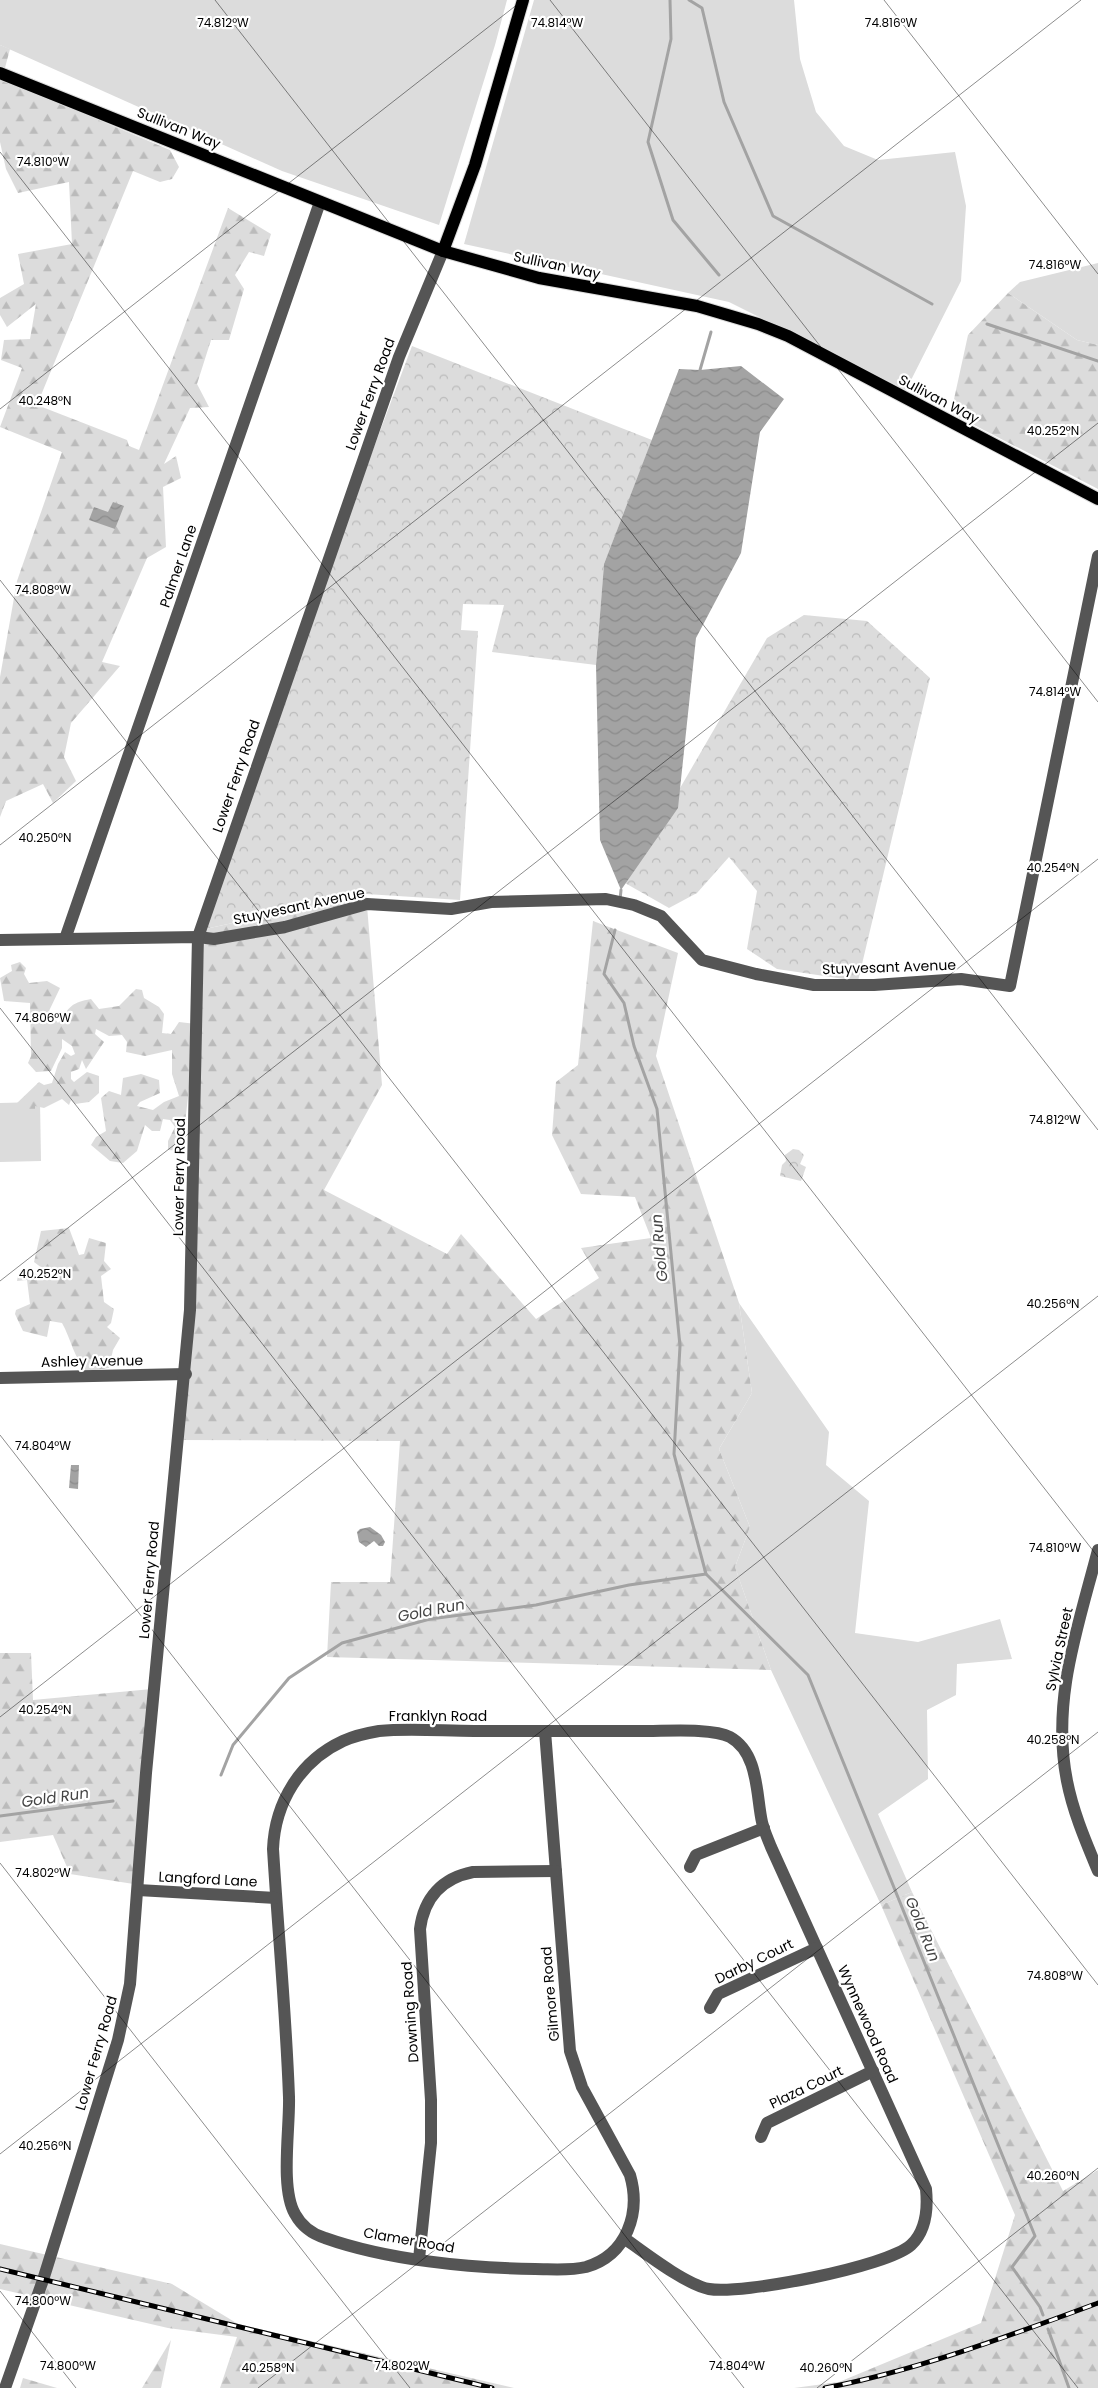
<svg xmlns="http://www.w3.org/2000/svg" width="1098" height="2388" font-family="Poppins,sans-serif">
  <style>
    .green { fill: #dcdcdc }
    .forest { fill: url(#forest-firs) }
    .park { fill: url(#park-crowns) }
    .water { fill: url(#water-waves) }
    .lines { fill: none; stroke-linecap: round; stroke-linejoin: round }
    .stream { stroke: #a3a3a3; stroke-width: 3 }
    .major-casing { stroke: #dbdbdb; stroke-width: 14 }
    .minor { stroke: #555; stroke-width: 12 }
    .major { stroke: #000; stroke-width: 12 }
    .rail-casing { stroke: #000; stroke-width: 5 }
    .rail { stroke: #fff; stroke-width: 3; stroke-dasharray: 9; stroke-linecap: butt }
    .ticks { fill: none; stroke: #000; stroke-width: 1; stroke-opacity: 0.45 }
    .labels { text-anchor: middle; dominant-baseline: central; stroke-width: 4.5; stroke-linejoin: round; paint-order: stroke }
    .street-label { font-size: 14px; fill: #000; stroke: #fff }
    .water-label { font-size: 15px; font-style: italic; fill: #444; stroke: #fff }
    .ticks-label { font-size: 12px; text-anchor: middle; fill: #000; stroke: #fff; stroke-width: 4.5; stroke-linejoin: round; paint-order: stroke }
  </style>
  <defs>
    <pattern id="forest-firs" width="22" height="20" patternUnits="userSpaceOnUse" patternTransform="scale(1.25)"><rect width="22" height="20" fill="#dcdcdc"/><path d="M5 1l3.5 6h-7zM16 11l3.5 6h-7z" fill="#bbb"/></pattern>
    <pattern id="park-crowns" width="20" height="18" patternUnits="userSpaceOnUse" patternTransform="scale(1.25)"><rect width="20" height="18" fill="#dcdcdc"/><path d="M2 6a3 3 0 1 1 6 0M12 15a3 3 0 1 1 6 0" fill="none" stroke="#bbb"/></pattern>
    <pattern id="water-waves" width="16" height="10" patternUnits="userSpaceOnUse" patternTransform="scale(1.25)"><rect width="16" height="10" fill="#a3a3a3"/><path d="M0 5q4-4 8 0t8 0" fill="none" stroke="#8b8b8b"/></pattern>
  </defs>
  <rect width="100%" height="100%" fill="#fff"/>
  <!-- green -->
  <g class="green">
    <path d="M0,0H507L495,45L439,225L282,171L0,45Z"/>
    <path d="M534,0H794L800,59L816,112L844,146L878,160L955,152L966,206L961,281L906,390L729,302L464,244Z"/>
    <path d="M1098,263V345L1077,340L1008,293L1020,282Z"/>
    <path d="M40,1102L41,1161L0,1162V1103Z"/>
    <path d="M739,1303L829,1432L826,1465L869,1501L855,1633L918,1642L1000,1619L1012,1659L957,1664L956,1695L927,1710L928,1779L878,1814L912,1892L881,1905L771,1670L735,1567L750,1527L719,1449L752,1393Z"/>
  </g>
  <!-- forest -->
  <g class="forest">
    <path d="M0,45L10,49L2,79L170,150L179,167L172,179L160,182L133,171L37,405L127,440L129,446L139,450L228,208L271,234L264,256L249,252L235,275L244,289L229,340H211L197,384L209,407L190,408L164,464L176,456L181,478L163,487L166,547L147,558L102,662L120,666L71,723L64,757L76,781L53,803L43,784L6,801L0,817V677L17,581L62,452L0,427L22,368L1,360L4,340L30,339L36,304L7,327L0,315V298L24,284L18,254L72,244L69,182L18,193L6,169L0,142Z"/>
    <path d="M1008,293L1077,340L1098,345V489L951,413L968,335Z"/>
    <path d="M366,894L382,1085L324,1190L447,1254L461,1234L536,1319L599,1278L581,1248L651,1238L635,1197L581,1194L552,1135L556,1082L578,1065L593,921L678,953L656,1056L739,1303L752,1393L719,1449L750,1527L735,1567L771,1670L327,1657L331,1582H390L400,1441L178,1440L205,929Z"/>
    <path d="M20,962L26,968L24,974L29,983L47,981L60,988L49,1011L58,1023C70,1007 70,1003 91,999L99,1009L119,1006L136,989L142,990L144,998L159,1007L164,1014L162,1033L171,1034L179,1022L196,1024L182,1151L168,1150V1141L175,1127L170,1120L163,1119L160,1131H152L145,1125L137,1151L123,1163L110,1161L91,1145L96,1137L106,1131L101,1098L109,1091L121,1095L123,1078L141,1074L159,1080L160,1093L140,1102L137,1106L153,1110L164,1102L179,1096L172,1074V1050L145,1056L126,1052L127,1042L122,1035L109,1036L96,1029L95,1034L104,1042L86,1069L82,1060L79,1069L71,1072V1079L74,1082L87,1072L99,1076V1093L89,1102L75,1104L71,1100L69,1105L62,1099L44,1108L35,1106V1112H22L17,1103L39,1082L44,1085L52,1083L58,1064L65,1052L71,1056L75,1054L72,1046L62,1039V1048L51,1071L36,1072L28,1063L31,1056L30,1003L4,1001L0,978L12,971L11,965Z"/>
    <path d="M69,1228L79,1255L84,1254L89,1238L106,1243L104,1261L111,1269L101,1276L104,1302L114,1309L111,1323L107,1327L120,1338L113,1350L109,1368L86,1371C74,1358 71,1339 62,1323L50,1321L47,1337L23,1331L15,1314L16,1310L30,1304L27,1280L17,1281L18,1275L38,1271L42,1268L34,1262L41,1231Z"/>
    <path d="M0,1653H31L33,1700L152,1689L140,1885L70,1874L53,1835L0,1842Z"/>
    <path d="M912,1892L1063,2191L1098,2170V2388H794L839,2382L981,2323L1015,2215L881,1905Z"/>
    <path d="M0,2244L172,2284L238,2324L514,2388H220L237,2337L168,2328L0,2289Z"/>
    <path d="M171,2340L161,2388H142Z"/>
    <path d="M23,2378L57,2388H20Z"/>
  </g>
  <!-- park -->
  <g class="park">
    <path d="M412,346L652,440L604,564L596,665L492,652L504,605L463,604L461,630L478,631L460,900L366,894L205,929L248,782Z"/>
    <path d="M804,615L867,621L930,678L858,981L777,969L747,949L757,891L729,857L697,893L669,908L625,883L767,638Z"/>
    <path d="M793,1149L799,1150L804,1155L800,1164L806,1167L801,1181L780,1176L782,1165L786,1161L785,1155Z"/>
  </g>
  <!-- water -->
  <g class="water">
    <path d="M741,366L784,399L760,432L741,553L696,638L678,808L621,890L600,840L596,665L604,564L679,369L700,370Z"/>
    <path d="M113,502L124,506L115,529L89,520L94,507L108,512Z"/>
    <path d="M71,1465H79L78,1489L69,1488Z"/>
    <path d="M370,1527L381,1535L385,1542L383,1546H379L374,1541L366,1547L359,1542L357,1532L360,1529Z"/>
  </g>
  <g class="lines">
    <!-- stream -->
    <g class="stream">
      <path d="M670,0L671,39L648,142L673,220L719,275"/>
      <path d="M689,0L702,8L724,102L773,216L932,304"/>
      <path d="M987,324L1098,361"/>
      <path d="M700,370L711,332"/>
      <path d="M620,900L621,890"/>
      <path d="M615,930L604,974L624,1003L634,1046L657,1109L680,1346L674,1454L706,1574L808,1675L1035,2236L1012,2267L1040,2307L1043,2315"/>
      <path d="M221,1775L233,1745L289,1678L342,1643L430,1619L536,1605L629,1585L706,1574"/>
      <path d="M0,1816L113,1801"/>
      <path d="M1048,2329L1069,2388"/>
    </g>
    <defs>
      <g id="major">
        <path d="M0,73L443,251L539,278L697,306L758,324L788,336L1098,499"/>
        <path d="M443,251L475,165L523,0"/>
      </g>
    </defs>
    <!-- major casing -->
    <use href="#major" class="major-casing"/>
    <!-- minor -->
    <g class="minor">
      <path d="M65,939L320,202"/>
      <path d="M0,940L198,937L214,939L285,927L367,904L451,909L491,902L606,899L634,905L661,916L702,960L756,974L814,985H874L961,979L1010,986L1098,556"/>
      <path d="M0,1378L186,1374"/>
      <path d="M1098,1550C1078,1627 1051,1701 1067,1781C1073,1812 1086,1842 1098,1871"/>
      <path d="M545,1731L570,2051L582,2087L630,2175C641,2213 627,2255 586,2267C569,2271 551,2269 535,2269C469,2268 387,2260 325,2238C312,2234 301,2225 295,2214C280,2188 290,2128 289,2097C286,2014 278,1931 273,1849C275,1802 300,1761 343,1741C354,1736 367,1733 379,1731C410,1728 443,1731 474,1731C532,1731 590,1731 648,1731C668,1731 713,1728 730,1737C759,1753 756,1795 762,1822C764,1831 768,1839 771,1847L926,2189C928,2209 926,2231 911,2245C887,2267 741,2295 709,2289C685,2284 645,2253 624,2238"/>
      <path d="M690,1867L696,1855L764,1828"/>
      <path d="M138,1890L276,1898"/>
      <path d="M710,2008L718,1994L817,1948"/>
      <path d="M761,2137L767,2123L873,2071"/>
      <path d="M419,2259L431,2143V2100L420,1929C424,1898 442,1878 473,1872L556,1871"/>
      <path d="M5,2388L43,2280L118,2040L130,1984L146,1773L190,1310L198,937L399,357L443,251"/>
    </g>
    <!-- major -->
    <use href="#major" class="major"/>
    <defs>
      <g id="rail">
        <path d="M0,2269L492,2388"/>
        <path d="M825,2388C918,2370 1009,2336 1098,2303"/>
      </g>
    </defs>
    <!-- rail casing -->
    <use href="#rail" class="rail-casing"/>
    <!-- rail -->
    <use href="#rail" class="rail"/>
  </g>
  <!-- ticks -->
  <path class="ticks" d="M215,0L1098,1130M550,0L1098,702M884,0L1098,274M0,152L1098,1557M0,409L523,0M0,580L1098,1985M0,845L1081,0M0,1008L1078,2388M0,1281L1098,423M0,1435L744,2388M0,1717L1098,859M0,1863L410,2388M0,2154L1098,1296M0,2291L76,2388M258,2388L1098,1732M817,2388L1098,2168"/>
  <g class="labels">
    <!-- street labels -->
    <g class="street-label">
      <text transform="translate(179 128) rotate(22)">Sullivan Way</text>
      <text transform="translate(557 265) rotate(12)">Sullivan Way</text>
      <text transform="translate(370 394) rotate(-70)">Lower Ferry Road</text>
      <text transform="translate(939 399) rotate(28)">Sullivan Way</text>
      <text transform="translate(178 566) rotate(-71)">Palmer Lane</text>
      <text transform="translate(236 776) rotate(-71)">Lower Ferry Road</text>
      <text transform="translate(299 906) rotate(-12)">Stuyvesant Avenue</text>
      <text transform="translate(889 967) rotate(-2)">Stuyvesant Avenue</text>
      <text transform="translate(179 1177) rotate(-89)">Lower Ferry Road</text>
      <text transform="translate(92 1361) rotate(-1)">Ashley Avenue</text>
      <text transform="translate(149 1580) rotate(-85)">Lower Ferry Road</text>
      <text transform="translate(1059 1649) rotate(-78)">Sylvia Street</text>
      <text x="438" y="1716">Franklyn Road</text>
      <text transform="translate(208 1879) rotate(3)">Langford Lane</text>
      <text transform="translate(754 1961) rotate(-26)">Darby Court</text>
      <text transform="translate(550 1994) rotate(-95)">Gilmore Road</text>
      <text transform="translate(410 2012) rotate(-94)">Downing Road</text>
      <text transform="translate(868 2024) rotate(66)">Wynnewood Road</text>
      <text transform="translate(96 2053) rotate(-74)">Lower Ferry Road</text>
      <text transform="translate(806 2087) rotate(-26)">Plaza Court</text>
      <text transform="translate(409 2240) rotate(10)">Clamer Road</text>
    </g>
    <!-- water labels -->
    <g class="water-label">
      <text transform="translate(659 1248) rotate(-95)">Gold Run</text>
      <text transform="translate(431 1610) rotate(-11)">Gold Run</text>
      <text transform="translate(55 1797) rotate(-8)">Gold Run</text>
      <text transform="translate(923 1929) rotate(68)">Gold Run</text>
    </g>
  </g>
  <g class="ticks-label">
    <text x="557" y="27">74.814°W</text>
    <text x="891" y="27">74.816°W</text>
    <text x="223" y="27">74.812°W</text>
    <text x="43" y="166">74.810°W</text>
    <text x="1055" y="269">74.816°W</text>
    <text x="45" y="405">40.248°N</text>
    <text x="1053" y="435">40.252°N</text>
    <text x="43" y="594">74.808°W</text>
    <text x="1055" y="696">74.814°W</text>
    <text x="45" y="842">40.250°N</text>
    <text x="1053" y="872">40.254°N</text>
    <text x="43" y="1022">74.806°W</text>
    <text x="1055" y="1124">74.812°W</text>
    <text x="45" y="1278">40.252°N</text>
    <text x="1053" y="1308">40.256°N</text>
    <text x="43" y="1450">74.804°W</text>
    <text x="1055" y="1552">74.810°W</text>
    <text x="45" y="1714">40.254°N</text>
    <text x="1053" y="1744">40.258°N</text>
    <text x="43" y="1877">74.802°W</text>
    <text x="1055" y="1980">74.808°W</text>
    <text x="45" y="2150">40.256°N</text>
    <text x="1053" y="2180">40.260°N</text>
    <text x="43" y="2305">74.800°W</text>
    <text x="68" y="2370">74.800°W</text>
    <text x="402" y="2370">74.802°W</text>
    <text x="737" y="2370">74.804°W</text>
    <text x="268" y="2372">40.258°N</text>
    <text x="826" y="2372">40.260°N</text>
  </g>
</svg>
